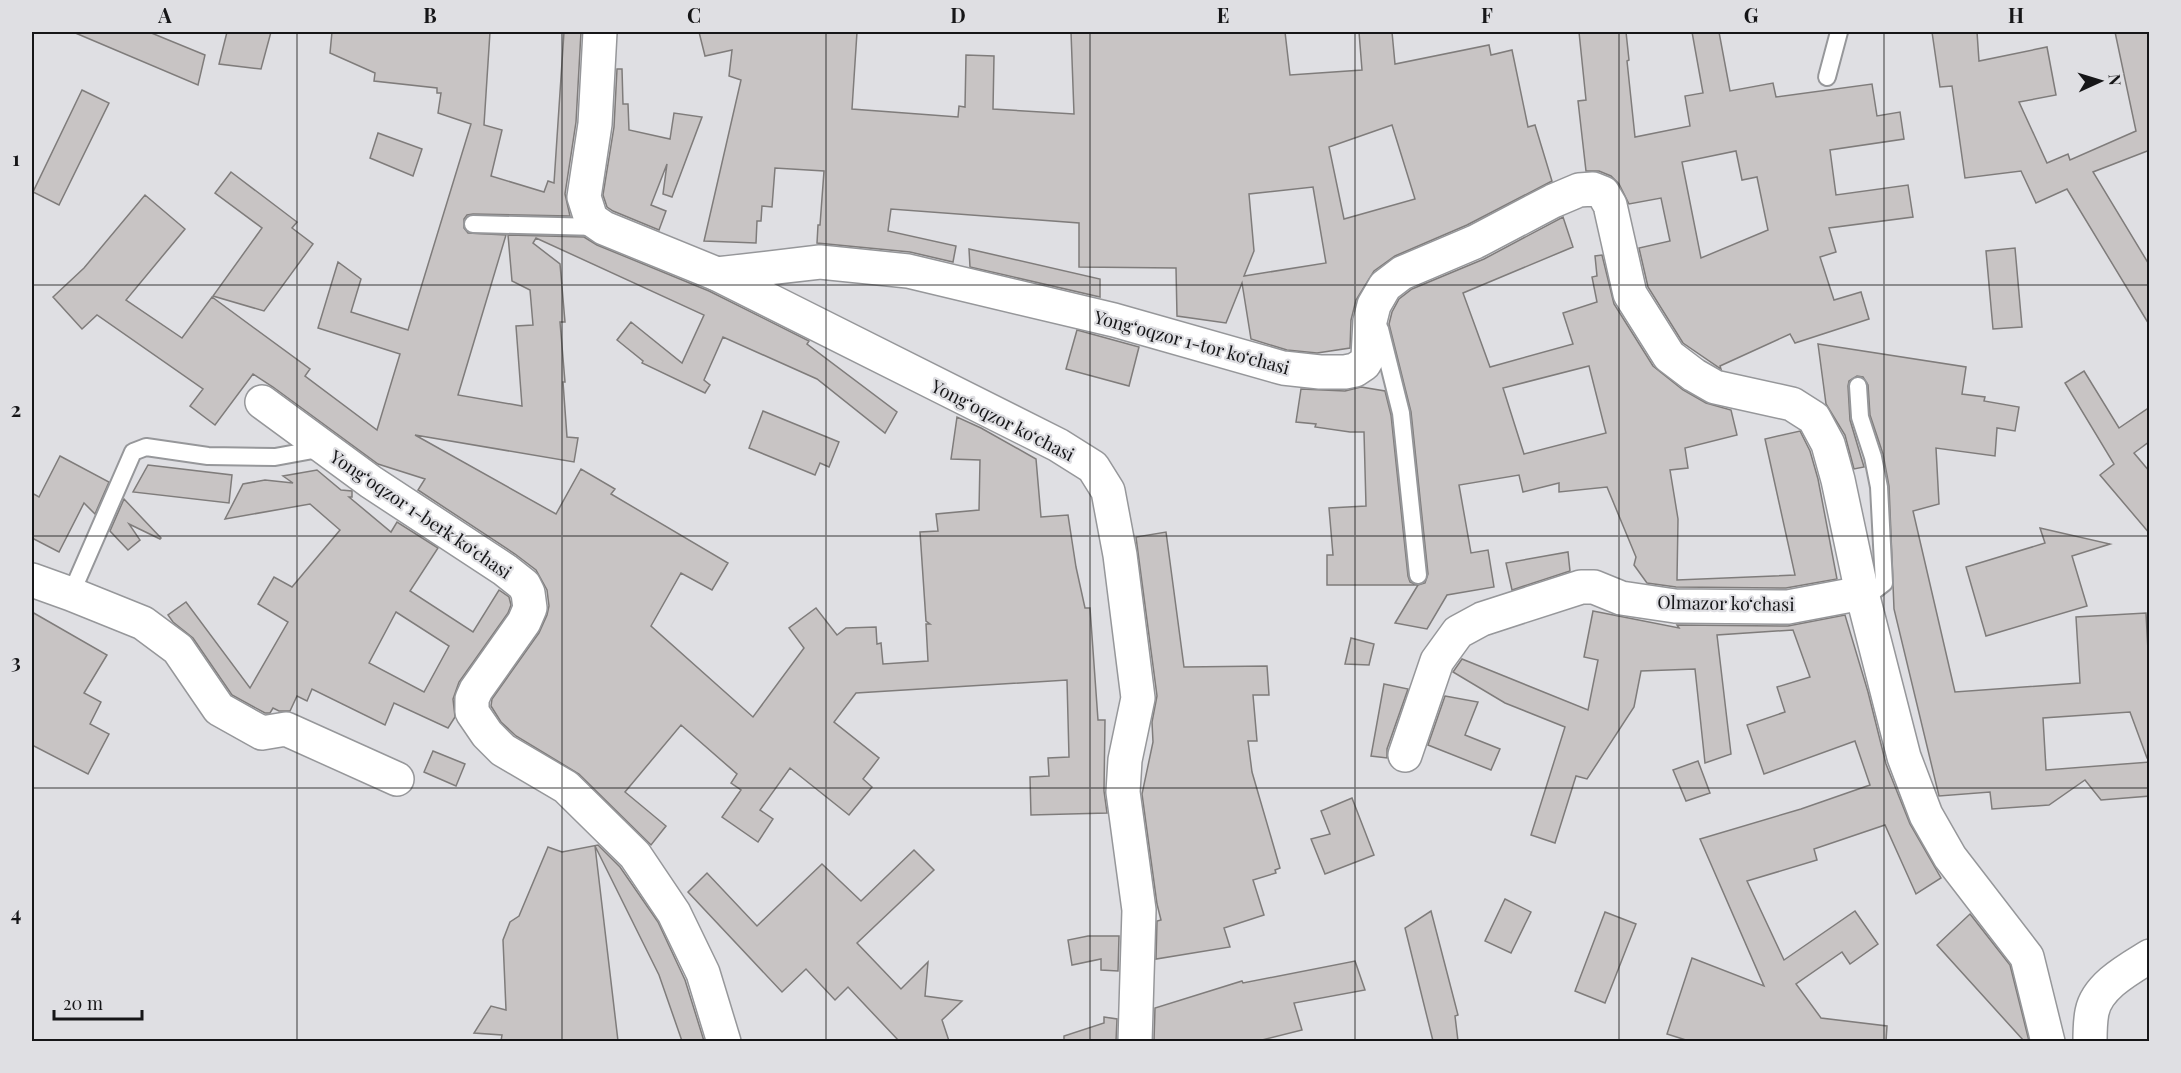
<svg xmlns="http://www.w3.org/2000/svg" width="2181" height="1073" font-family="'Playfair Display',serif">
  <style>
    .building { fill: #c8c4c4; stroke: #7f7c7b; stroke-width: 1.5; fill-rule: evenodd }
    .lines { fill: none; stroke-linecap: round; stroke-linejoin: round }
    .service-casing { stroke: #96979a; stroke-width: 20 }
    .minor-casing { stroke: #96979a; stroke-width: 36 }
    .service { stroke: #fff; stroke-width: 16 }
    .minor { stroke: #fff; stroke-width: 33 }
    .grid { fill: none; stroke: #161618; stroke-width: 1.5; stroke-opacity: 0.55 }
    .labels { text-anchor: middle; dominant-baseline: central; stroke-width: 4.5; stroke-linejoin: round; paint-order: stroke }
    .street-label { font-size: 18px; fill: #161618; stroke: #dfdfe3 }
    .neatline { fill: none; stroke: #161618; stroke-width: 2 }
    .grid-label { font-size: 20px; text-anchor: middle; font-weight: bold; fill: #161618 }
  </style>
  <rect width="100%" height="100%" fill="#dfdfe3"/>
  <!-- building -->
  <g class="building">
    <path d="M73,32H149L205,55L198,85Z"/>
    <path d="M227,32H271L261,69L219,64Z"/>
    <path d="M332,32H490L484,125L502,130L491,176L544,192L548,181L554,183L564,32H581L576,122L565,194L570,216L473,214L467,215L464,219V228L468,233L506,235L458,395L522,406L516,326L533,325L530,290L512,281L508,235L584,237L597,245L709,291L809,341L807,344L897,412L885,433L817,379L723,337L704,380L710,385L705,393L642,363L643,361L617,340L631,322L682,363L704,315L536,238L533,243L560,264L565,322H560L565,382H563L567,437L578,438L574,462L415,435L556,514L581,469L615,489L611,494L728,563L712,590L681,573L651,626L753,717L804,648L789,628L816,608L837,635L846,628L876,627L877,644L881,643L883,664L928,661L926,624H930L926,621L920,532L938,531L936,514L979,510L980,460L951,459L957,417L981,428L1036,459L1041,517L1068,515L1076,567L1085,608H1090L1098,720H1105L1104,791L1107,813L1031,815L1030,777L1049,776L1048,758L1069,757L1067,680L856,693L834,722L879,758L863,779L872,787L849,815L790,768L760,810L773,819L758,842L722,817L741,790L731,783L737,774L681,725L625,792L666,826L651,845L579,774L516,736L501,722L491,706L492,699L539,633L547,615L549,606L547,590L536,570L515,554L418,490L425,479L378,464L273,387L253,374L215,425L190,406L203,389L97,315L82,329L53,297L84,268L145,195L185,229L126,300L182,338L212,297L310,369L305,376L377,430L400,354L318,328L338,262L361,279L351,312L408,330L471,124L438,113L441,93H437V88L374,81L375,73L330,53Z"/>
    <path d="M699,32H857L852,109L958,117L959,106L965,107L966,55L994,56L993,109L1074,114L1071,32H1285L1290,75L1362,70L1359,32H1392L1395,64L1489,45L1491,55L1512,50L1528,127L1535,125L1552,181L1467,225L1395,256L1374,271L1356,300L1351,320L1350,348L1317,353L1287,350L1251,339L1242,283L1226,323L1177,316L1176,268L1079,267V223L891,209L888,231L956,246L953,262L910,252L817,243L818,225H820L824,171L775,168L772,207L762,206L761,221H757L756,243L704,241L741,80L729,76L732,50L705,56ZM1392,125L1415,199L1344,219L1329,147ZM1313,187L1326,263L1244,276L1254,251L1249,194Z"/>
    <path d="M1579,32H1626L1629,60L1627,61L1635,137L1690,126L1685,96L1703,93L1692,32H1719L1730,91L1773,83L1776,97L1872,84L1877,116L1900,112L1904,139L1830,150L1836,195L1908,185L1913,217L1829,228L1836,252L1820,257L1834,300L1861,292L1869,319L1795,343L1790,334L1720,366L1721,369L1683,343L1648,287L1639,248L1670,241L1661,198L1629,204L1619,184L1611,176L1599,171H1586L1578,101L1586,100ZM1736,151L1742,180L1757,177L1768,230L1701,258L1682,162Z"/>
    <path d="M1932,32H1977L1979,61L2047,47L2056,95L2019,102L2047,163L2068,154L2070,160L2136,131L2115,32H2150V150L2093,172L2150,266V326L2067,189L2036,203L2021,171L1965,178L1952,86L1940,87Z"/>
    <path d="M617,69H622L623,104H628L629,130L670,139L674,113L702,117L672,197L663,194L667,164L651,205L666,211L659,230L613,211L607,207L603,195L614,127Z"/>
    <path d="M82,90L109,103L59,205L33,192Z"/>
    <path d="M378,133L422,149L413,176L370,158Z"/>
    <path d="M231,172L297,222L292,228L313,244L264,311L213,296L262,228L215,193Z"/>
    <path d="M1563,217L1573,247L1463,293L1490,367L1573,344L1563,313L1597,302L1592,277L1597,276L1595,256L1602,255L1614,304L1653,366L1683,390L1706,403L1731,410L1737,435L1685,448L1688,468L1670,470L1678,519L1677,580L1795,575L1765,439L1800,431L1810,451L1818,479L1837,579L1786,588L1676,587L1647,583L1634,565L1636,557L1607,487L1559,492V483L1523,492L1519,475L1459,485L1471,553L1488,550L1494,587L1447,595L1427,629L1395,623L1418,585L1425,583L1428,574L1411,412L1389,324L1392,312L1399,299L1412,289L1484,259ZM1589,366L1606,433L1524,454L1503,388Z"/>
    <path d="M2015,248L2022,327L1993,329L1986,251Z"/>
    <path d="M969,249L1100,279V297L970,267Z"/>
    <path d="M1077,330L1139,347L1129,386L1066,369Z"/>
    <path d="M1818,344L1966,367L1962,394L1985,397L1984,401L2019,407L2015,431L1997,428L1995,456L1936,448L1939,504L1913,511L1955,692L2080,683L2076,617L2146,613L2150,688V758H2147L2130,712L2043,718L2046,770L2150,762V796L2101,800L2085,780L2049,805L1992,809L1990,792L1939,796L1894,609L1889,486L1883,454L1870,415L1868,385L1863,377L1857,376L1849,381L1848,386L1850,420L1864,467L1854,469L1845,435L1826,404Z"/>
    <path d="M2084,371L2119,428L2150,407V441L2134,453L2150,472V534L2100,475L2114,464L2065,383Z"/>
    <path d="M1361,387L1385,391L1391,415L1408,576L1410,582L1417,585H1327V555H1333L1329,508L1366,506L1364,432H1350L1315,427L1316,424L1296,422L1301,389L1345,391Z"/>
    <path d="M763,411L839,442L829,467L820,463L815,475L749,448Z"/>
    <path d="M60,456L109,482L95,514L84,503L59,552L32,538V493L39,497Z"/>
    <path d="M148,465L232,475L229,503L133,492Z"/>
    <path d="M317,470L341,490L352,491V497H349L391,532L397,522L438,548L410,591L473,632L499,590L509,597L511,605L508,613L459,682L453,699L455,717L448,728L394,703L385,725L312,689L307,701L297,696L290,711H279L273,708L270,713H265L232,695L193,638L173,622L168,615L186,602L250,688L288,622L258,604L274,577L292,587L340,530L310,504L225,519L243,484L265,480L293,483L283,476ZM396,612L449,646L424,692L369,663Z"/>
    <path d="M124,499L161,538L160,539L129,524L140,540L128,550L110,531Z"/>
    <path d="M2040,528L2110,544L2072,556L2087,606L1986,636L1966,567L2045,543Z"/>
    <path d="M1166,532L1184,667L1267,666L1269,695H1253L1257,741H1248L1252,772L1280,868L1275,870L1276,873L1253,880L1264,915L1224,928L1230,947L1156,959L1157,921L1161,920L1157,904L1142,794L1153,742L1152,722L1157,696L1136,537Z"/>
    <path d="M1568,552L1570,571L1512,590L1506,563Z"/>
    <path d="M1593,611L1679,628L1677,625L1788,626L1845,615L1868,692L1886,764L1910,824L1941,878L1916,894L1885,825L1814,849L1817,860L1747,881L1784,960L1855,911L1878,944L1850,964L1842,952L1796,984L1821,1018L1887,1026L1886,1041H1689L1667,1034L1692,958L1764,986L1700,839L1801,809L1870,785L1855,741L1764,774L1747,725L1785,712L1777,687L1810,677L1793,630L1717,635L1731,754L1705,763L1695,669L1641,671L1634,707L1587,779L1576,776L1555,843L1531,835L1565,727L1505,703L1453,672L1462,659L1588,710L1598,660L1584,657Z"/>
    <path d="M32,612L107,655L84,693L101,702L90,724L109,734L88,774L32,745Z"/>
    <path d="M1351,638L1374,644L1369,665L1345,664Z"/>
    <path d="M1384,684L1408,689L1387,749V758L1371,756Z"/>
    <path d="M1445,696L1478,702L1465,735L1500,749L1491,770L1428,745Z"/>
    <path d="M433,751L465,764L456,786L424,772Z"/>
    <path d="M1698,761L1710,793L1686,801L1673,770Z"/>
    <path d="M1352,798L1374,855L1325,874L1311,839L1330,834L1321,811Z"/>
    <path d="M598,845L620,867L658,922L685,980L704,1041H682L659,975L595,846L618,1041H501L502,1035L474,1033L491,1006L506,1010L503,940L510,922L519,916L548,847L562,852Z"/>
    <path d="M914,850L934,870L857,943L901,989L928,962L925,996L962,1001L942,1020L949,1041H899L848,987L835,1000L806,969L782,992L688,892L707,873L757,926L822,864L861,901Z"/>
    <path d="M1505,899L1531,912L1511,953L1485,941Z"/>
    <path d="M1431,911L1458,1015L1455,1016L1458,1041H1433L1405,928Z"/>
    <path d="M1605,912L1636,924L1605,1003L1575,991Z"/>
    <path d="M1970,914L2010,965L2029,1041H2024L1937,945Z"/>
    <path d="M1088,936H1119L1118,971L1101,970V959L1072,965L1068,940Z"/>
    <path d="M1355,961L1365,990L1294,1003L1302,1030L1258,1041H1154L1155,1008L1242,981L1243,983Z"/>
    <path d="M1104,1017L1117,1019L1116,1041H1064V1036L1104,1023Z"/>
  </g>
  <g class="lines">
    <defs>
      <g id="service">
        <path d="M1827,77L1839,32"/>
        <path d="M473,224L598,227"/>
        <path d="M1380,329L1401,413L1418,575"/>
        <path d="M1858,386L1860,417L1873,457L1879,487L1884,583L1875,590L1862,593"/>
        <path d="M71,594L133,452L146,447L208,456L275,457L324,448"/>
      </g>
      <g id="minor">
        <path d="M600,32L595,124L584,197L591,219L604,228L717,274L1058,445L1093,467L1108,491L1120,555L1138,698L1125,760L1123,792L1139,910L1135,1042"/>
        <path d="M717,274L820,262L908,271L1114,320L1283,368L1320,372H1345L1355,370L1364,364L1368,357L1370,321L1374,305L1385,286L1402,273L1475,242L1553,201L1579,190L1593,189L1603,193L1610,205L1630,294L1669,356L1694,375L1715,387L1792,404L1814,418L1828,444L1838,480L1862,593"/>
        <path d="M262,402L371,482L505,570L524,585L528,593L530,608L524,622L476,690L472,699V712L487,734L503,750L566,787L635,855L674,913L703,973L724,1042"/>
        <path d="M32,580L71,594L143,623L178,649L219,709L262,733L286,729L397,779"/>
        <path d="M1405,755L1437,661L1458,632L1482,619L1581,587H1594L1621,598L1675,606L1788,607L1862,593L1904,757L1926,815L1950,857L2027,957L2048,1042"/>
        <path d="M2090,1042C2090,1032 2090,1022 2092,1012C2097,986 2129,969 2150,956"/>
      </g>
    </defs>
    <!-- service casing -->
    <use href="#service" class="service-casing"/>
    <!-- minor casing -->
    <use href="#minor" class="minor-casing"/>
    <!-- service -->
    <use href="#service" class="service"/>
    <!-- minor -->
    <use href="#minor" class="minor"/>
  </g>
  <!-- grid -->
  <path class="grid" d="M297,32V1042M562,32V1042M826,32V1042M1090,32V1042M1355,32V1042M1619,32V1042M1884,32V1042M32,285H2150M32,536H2150M32,788H2150"/>
  <g class="labels">
    <!-- street labels -->
    <g class="street-label">
      <text transform="translate(1192 342) rotate(15)">Yongʻoqzor 1-tor koʻchasi</text>
      <text transform="translate(1003 420) rotate(27)">Yongʻoqzor koʻchasi</text>
      <text transform="translate(421 514) rotate(34)">Yongʻoqzor 1-berk koʻchasi</text>
      <text transform="translate(1726 603) rotate(1)">Olmazor koʻchasi</text>
    </g>
  </g>
  <!-- border -->
  <rect width="2181" height="1073" fill="none" stroke="#dfdfe3" stroke-width="66"/>
  <!-- north arrow -->
  <g transform="translate(2100 81) rotate(86)" stroke="#dfdfe3" stroke-width="4.5" paint-order="stroke">
  <path d="M0-4.5L10 22L0 15L-10 22Z" fill="#161618"/>
  <text y="-9" font-size="16" font-weight="bold" text-anchor="middle" fill="#161618">N</text>
  </g>
  <!-- scale -->
  <path d="M54 1010v9h88v-9" fill="none" stroke="#161618" stroke-width="3"/>
  <text x="63" y="1010" font-size="18" fill="#161618" stroke="#dfdfe3" stroke-width="4.5" paint-order="stroke">20 m</text>
  <rect x="33" y="33" width="2115" height="1007" class="neatline"/>
  <g class="grid-label">
    <text x="165" y="23">A</text>
    <text x="430" y="23">B</text>
    <text x="694" y="23">C</text>
    <text x="958" y="23">D</text>
    <text x="1223" y="23">E</text>
    <text x="1487" y="23">F</text>
    <text x="1751" y="23">G</text>
    <text x="2016" y="23">H</text>
    <text x="16" y="166">1</text>
    <text x="16" y="417">2</text>
    <text x="16" y="669">3</text>
    <text x="16" y="921">4</text>
  </g>
</svg>
